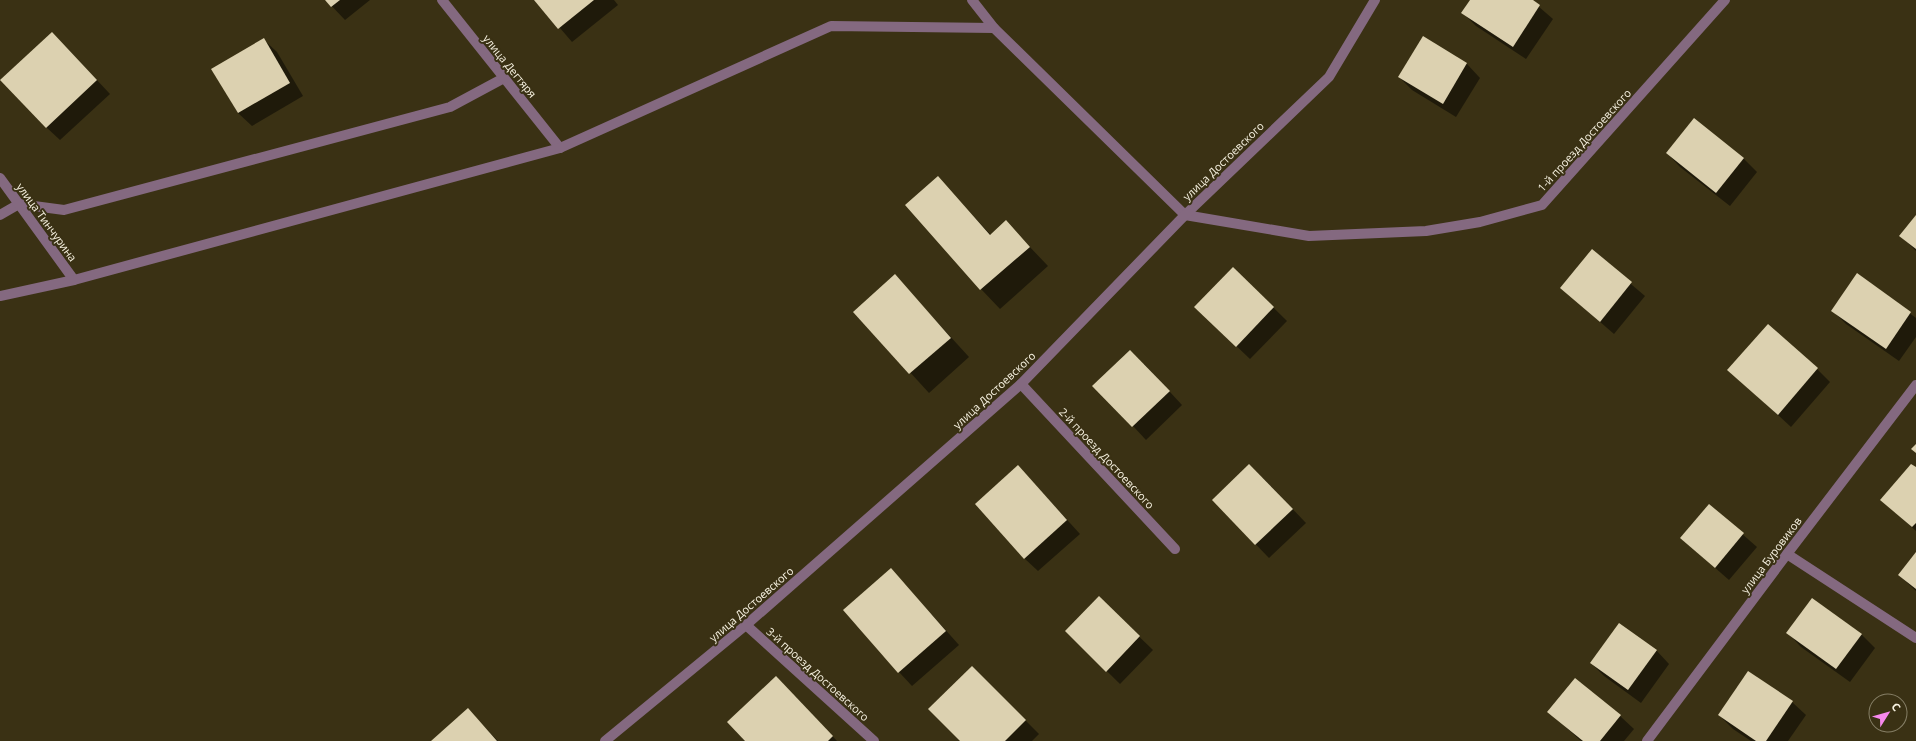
<svg xmlns="http://www.w3.org/2000/svg" width="1916" height="741" font-family="'Open Sans',sans-serif">
  <style>
    .shadow { fill: #0007 }
    .building { fill: #dcd1b0 }
    .lines { fill: none; stroke-linecap: round; stroke-linejoin: round }
    .lane { stroke: #846980; stroke-width: 10 }
    .street { stroke: #846980; stroke-width: 10 }
    .labels { text-anchor: middle; dominant-baseline: central; stroke-width: 4; stroke-linejoin: round; paint-order: stroke }
    .street-label { font-size: 11px; fill: #f8f3e2; stroke: #3a3114 }
  </style>
  <rect width="100%" height="100%" fill="#3a3114"/>
  <!-- shadow -->
  <g class="shadow">
    <path d="M326,0H370L345,20Z"/>
    <path d="M536,0H614L618,5L572,42Z"/>
    <path d="M1471,0H1531L1553,19L1526,59L1476,26L1463,13Z"/>
    <path d="M1423,37L1467,64L1480,78L1456,117L1412,90L1399,77Z"/>
    <path d="M263,39L277,52L303,96L252,126L238,113L213,69Z"/>
    <path d="M65,46L110,94L60,140L46,127Z"/>
    <path d="M1667,153L1743,158L1757,172L1730,206L1680,167Z"/>
    <path d="M938,178L991,235L1006,222L1048,266L1000,309L981,289L907,205Z"/>
    <path d="M1916,216V251L1901,236Z"/>
    <path d="M1592,251L1645,296L1614,334L1561,288Z"/>
    <path d="M1233,268L1287,321L1250,359L1209,320Z"/>
    <path d="M1857,275L1916,318V337L1899,361L1846,324L1832,310Z"/>
    <path d="M895,276L969,357L929,393L855,312Z"/>
    <path d="M1144,364L1182,405L1146,440L1133,426Z"/>
    <path d="M1817,369L1830,382L1791,427L1729,370Z"/>
    <path d="M1018,466L1080,534L1038,571L1024,558Z"/>
    <path d="M1916,469V531L1882,500Z"/>
    <path d="M1263,478L1306,523L1269,558L1213,500Z"/>
    <path d="M1709,505L1757,547L1729,580L1681,538Z"/>
    <path d="M1916,553V591L1899,575Z"/>
    <path d="M891,569L959,645L912,686L899,672Z"/>
    <path d="M1099,598L1153,650L1120,684L1066,631Z"/>
    <path d="M1788,633L1861,634L1875,648L1850,682L1801,647Z"/>
    <path d="M1656,650L1669,664L1641,703L1604,676L1591,663Z"/>
    <path d="M972,667L1039,734L1032,741H961Z"/>
    <path d="M1575,680L1620,716L1634,729L1624,741H1581L1549,712Z"/>
    <path d="M795,696L837,741H747Z"/>
    <path d="M1792,702L1806,715L1788,741H1751L1733,729L1719,715Z"/>
    <path d="M468,710L498,741H432Z"/>
  </g>
  <!-- building -->
  <g class="building">
    <path d="M325,0H340L331,7Z"/>
    <path d="M534,0H594L558,29Z"/>
    <path d="M1470,0H1533L1540,5L1513,47L1461,13Z"/>
    <path d="M52,32L97,80L46,128L0,80Z"/>
    <path d="M1423,36L1467,63L1443,104L1398,77Z"/>
    <path d="M264,38L290,83L238,113L211,69Z"/>
    <path d="M1694,118L1744,158L1716,193L1666,153Z"/>
    <path d="M938,176L990,235L1006,220L1030,247L980,290L905,205Z"/>
    <path d="M1916,215V249L1899,236Z"/>
    <path d="M1592,249L1632,282L1600,322L1560,288Z"/>
    <path d="M1233,267L1274,307L1236,347L1194,307Z"/>
    <path d="M1857,273L1911,312L1886,349L1831,311Z"/>
    <path d="M895,274L951,338L909,374L853,312Z"/>
    <path d="M1768,324L1818,368L1778,415L1727,370Z"/>
    <path d="M1130,350L1170,391L1132,427L1092,386Z"/>
    <path d="M1916,444V453L1911,449Z"/>
    <path d="M1249,464L1293,509L1255,545L1212,500Z"/>
    <path d="M1911,464L1916,467V523L1912,527L1880,500Z"/>
    <path d="M1018,465L1067,520L1024,559L975,504Z"/>
    <path d="M1709,504L1744,533L1715,568L1680,538Z"/>
    <path d="M1916,552V589L1898,575Z"/>
    <path d="M891,568L946,631L898,673L843,610Z"/>
    <path d="M1099,596L1140,636L1106,672L1065,631Z"/>
    <path d="M1812,598L1862,634L1836,669L1786,633Z"/>
    <path d="M1619,623L1657,650L1628,690L1590,663Z"/>
    <path d="M972,666L1026,720L1005,741H960L928,709Z"/>
    <path d="M1748,671L1793,701L1766,741H1756L1718,715Z"/>
    <path d="M776,676L833,736L828,741H745L727,722Z"/>
    <path d="M1575,678L1621,715L1600,741H1583L1547,712Z"/>
    <path d="M468,708L497,741H431Z"/>
  </g>
  <g class="lines">
    <!-- lane -->
    <g class="lane">
      <path d="M0,215L19,204L64,210L450,107L504,78"/>
      <path d="M1787,554L1916,638"/>
    </g>
    <!-- street -->
    <g class="street">
      <path d="M442,0L560,148"/>
      <path d="M972,0L994,28L1185,215L1309,236L1426,231L1480,222L1542,205L1725,0"/>
      <path d="M0,178L74,280"/>
      <path d="M0,296L74,280L560,148L831,26L994,28"/>
      <path d="M1021,384L1175,549"/>
      <path d="M746,625L874,741"/>
      <path d="M605,741L746,625L1021,384L1185,215L1329,77L1375,0"/>
      <path d="M1647,741L1787,554L1916,385"/>
    </g>
  </g>
  <g class="labels">
    <!-- street labels -->
    <g class="street-label">
      <text transform="translate(510 66) rotate(51)">улица Дегтяря</text>
      <text transform="translate(1584 140) rotate(-48)">1-й проезд Достоевского</text>
      <text transform="translate(1223 161) rotate(-44)">улица Достоевского</text>
      <text transform="translate(47 222) rotate(54)">улица Тинчурина</text>
      <text transform="translate(994 390) rotate(-43)">улица Достоевского</text>
      <text transform="translate(1107 458) rotate(47)">2-й проезд Достоевского</text>
      <text transform="translate(1771 555) rotate(-53)">улица Буровиков</text>
      <text transform="translate(751 604) rotate(-41)">улица Достоевского</text>
      <text transform="translate(818 674) rotate(42)">3-й проезд Достоевского</text>
    </g>
  </g>
  <!-- north arrow -->
  <g transform="translate(1888 713) rotate(53)"><circle r="19" fill="#3a3114" stroke="#867f66"/>
  <path d="M0-3L7 15L0 10L-7 15Z" fill="#f788ec"/>
  <text y="-6" font-size="11" font-weight="bold" text-anchor="middle" fill="#f8f3e2">С</text>
  </g>
</svg>
